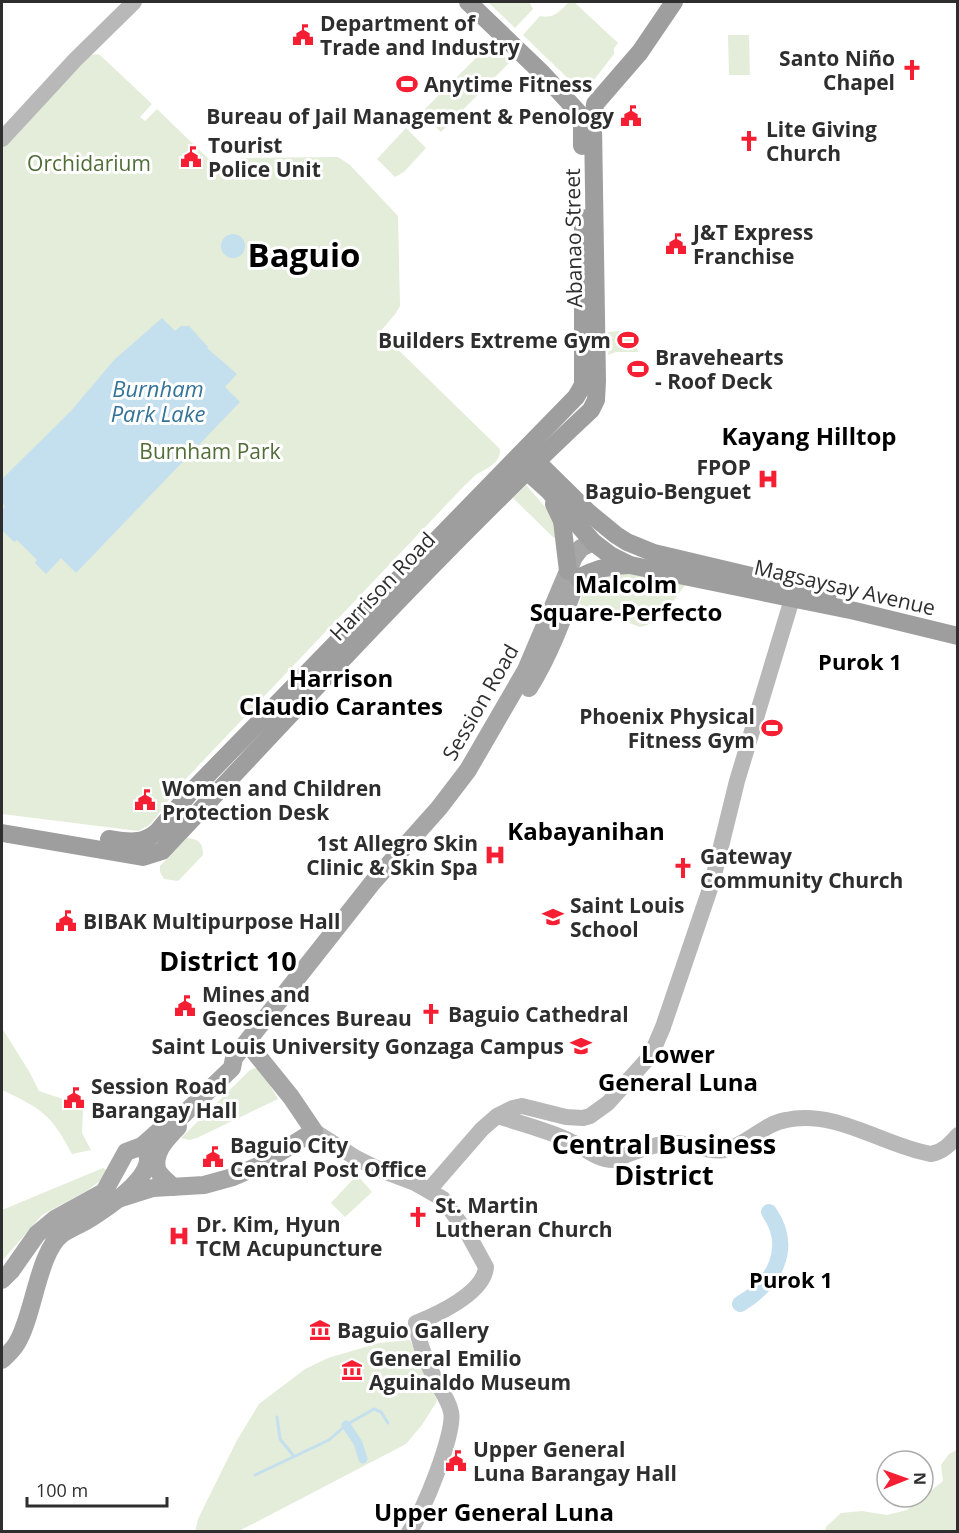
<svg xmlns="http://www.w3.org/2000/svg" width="959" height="1533" font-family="'Open Sans',sans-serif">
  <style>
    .green { fill: #e4edd9 }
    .water { fill: #c4dfee }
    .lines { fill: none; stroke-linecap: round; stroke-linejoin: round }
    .stream { stroke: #c4dfee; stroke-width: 3 }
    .canal { stroke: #c4dfee; stroke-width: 9 }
    .river { stroke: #c4dfee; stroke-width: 16 }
    .secondary { stroke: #b8b8b8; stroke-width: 16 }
    .primary { stroke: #a6a6a6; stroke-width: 18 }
    .trunk { stroke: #9e9e9e; stroke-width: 18 }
    .labels { text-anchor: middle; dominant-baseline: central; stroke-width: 6; stroke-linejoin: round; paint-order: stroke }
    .poi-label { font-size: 21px; font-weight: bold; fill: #2e2e2e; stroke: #fff; text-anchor: start }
    .park-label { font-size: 21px; fill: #516d37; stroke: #fff }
    .street-label { font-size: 21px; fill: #2e2e2e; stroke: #fff }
    .water-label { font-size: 22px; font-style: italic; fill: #347397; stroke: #fff }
    .neighbourhood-label { font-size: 22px; font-weight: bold; fill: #000; stroke: #fff }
    .quarter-label { font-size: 24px; font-weight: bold; fill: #000; stroke: #fff }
    .district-label { font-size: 27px; font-weight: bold; fill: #000; stroke: #fff }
    .town-label { font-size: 33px; font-weight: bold; fill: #000; stroke: #fff }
  </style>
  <rect width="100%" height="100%" fill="#fff"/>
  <!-- green -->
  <g class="green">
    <path d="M488,2H529L533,9L515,28Z"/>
    <path d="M569,2H574L618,43L614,48V54L590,85L576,86L523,35L540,16C554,19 560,11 569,2Z"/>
    <path d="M749,35L750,75H729L728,35Z"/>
    <path d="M491,43L510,62L441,132L421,113Z"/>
    <path d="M97,54L100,55L152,104L140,117L145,121L157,109L223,173L238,158L338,157L350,165L398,216L400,306L396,313L380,332L500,449C501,463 487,468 477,474C473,477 469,482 465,485L179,786L151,824L138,831L2,814V148L91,55Z"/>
    <path d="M406,128L426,148L404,172L395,177L377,159Z"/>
    <path d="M621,331H636L635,341L638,352H616L608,355L610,344L608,332Z"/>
    <path d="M526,485L553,516L557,536L554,538L513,498Z"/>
    <path d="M615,571L686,584C674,599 660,624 640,627L579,604L589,579Z"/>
    <path d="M187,838C199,839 203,843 203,855L178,881L164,879L160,872V866Z"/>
    <path d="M2,1028L30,1073L39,1091L75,1103L83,1109L82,1133L91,1150L72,1154C51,1114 42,1109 2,1090Z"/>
    <path d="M255,1068L261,1070L278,1099L197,1138L189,1140L181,1138L250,1070Z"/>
    <path d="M103,1168L106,1170V1176L88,1190L42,1215L2,1261V1210Z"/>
    <path d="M357,1175L372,1192L345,1217L331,1203Z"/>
    <path d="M410,1340L431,1385L437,1401L422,1425L406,1444L239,1531L195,1532L198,1519L236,1442L259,1404L305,1369L328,1358L379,1343Z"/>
    <path d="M957,1450V1531H825L826,1527L841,1513L862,1511L887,1515L907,1510L943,1481L941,1465L949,1454Z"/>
  </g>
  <!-- water -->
  <g class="water">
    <circle cx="233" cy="246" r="12"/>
    <path d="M162,318L175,331L181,326H189L208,347L207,348L237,374L225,387L240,402L76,573L61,558L46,574L35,563L37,560L17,540L14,542L2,530V510L5,507L2,501V479L71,411L114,360Z"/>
  </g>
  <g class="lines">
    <!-- stream -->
    <g class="stream">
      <path d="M277,1417L280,1439L293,1455"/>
      <path d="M255,1475L329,1440L346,1425L374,1409L381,1412L388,1423"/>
    </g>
    <!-- canal -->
    <path class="canal" d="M346,1425L358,1443L363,1459"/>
    <!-- river -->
    <path class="river" d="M740,1304C774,1284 794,1248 769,1212"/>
    <!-- secondary -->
    <g class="secondary">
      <path d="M2,139L75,60L134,2"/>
      <path d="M497,1116C522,1124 547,1130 570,1141C586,1148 596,1160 613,1160C633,1153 654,1143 675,1143C692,1143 707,1153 724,1150C747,1145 763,1124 786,1120C836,1109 884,1146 931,1154C943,1152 950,1144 958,1135"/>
      <path d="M314,1131L356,1158L378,1169L415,1183L443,1199L469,1236L486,1267C484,1293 438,1314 416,1323C419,1345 427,1363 437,1383C442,1392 449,1401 451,1412C456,1431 422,1516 409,1532"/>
      <path d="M429,1190L482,1129L497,1116L513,1108L522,1106L566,1117L583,1118L590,1116L608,1103L651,1055L663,1027L712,883L737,781L792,599"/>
    </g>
    <!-- primary -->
    <g class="primary">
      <path d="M529,688C549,656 562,621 575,585"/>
      <path d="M183,1115L232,1068L234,1058L373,882L439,808L468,770L526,670L574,557L581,548L593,542"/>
      <path d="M173,1187C168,1182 159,1175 157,1169C153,1151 168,1138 178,1127"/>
      <path d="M115,1200L153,1188L204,1185L233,1177L260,1165L314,1131L291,1097L253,1050"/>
      <path d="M2,1280L11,1271L37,1234L55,1219L104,1192L126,1152L142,1146L177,1115H183"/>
      <path d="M2,1360C7,1355 13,1350 17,1343C34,1315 38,1252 62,1234C71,1228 82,1224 91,1218C108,1207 167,1169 142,1146"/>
    </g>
    <!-- trunk -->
    <g class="trunk">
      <path d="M468,2L542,73L578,112L582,125V146"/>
      <path d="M528,453L588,512L616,535L627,542L654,553L828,594"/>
      <path d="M518,463L549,491L593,542L610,555L630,565L855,611L958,636"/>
      <path d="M554,504L562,521L568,571"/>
      <path d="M578,578C595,569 610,565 630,565"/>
      <path d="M2,833L143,857L162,851C303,702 441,550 591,410L596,400L597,381L593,125L595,104L640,52L674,2"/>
      <path d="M109,839C127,842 143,845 158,831L189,794L576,397L583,385V218"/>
    </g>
  </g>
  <!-- icons -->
  <defs>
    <symbol id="civic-bare" viewBox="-9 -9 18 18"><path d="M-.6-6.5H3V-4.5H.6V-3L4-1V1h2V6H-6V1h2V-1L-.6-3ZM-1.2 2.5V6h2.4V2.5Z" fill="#f61e33" stroke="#fff" stroke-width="2.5" paint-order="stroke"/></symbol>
    <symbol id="church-bare" viewBox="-9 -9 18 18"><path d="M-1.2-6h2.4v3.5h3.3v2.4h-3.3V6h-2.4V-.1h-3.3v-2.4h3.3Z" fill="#f61e33" stroke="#fff" stroke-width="2.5" paint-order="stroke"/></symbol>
    <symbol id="stadium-bare" viewBox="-9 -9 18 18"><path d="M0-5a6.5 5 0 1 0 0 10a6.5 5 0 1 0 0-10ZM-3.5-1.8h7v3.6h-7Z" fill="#f61e33" stroke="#fff" stroke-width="2.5" paint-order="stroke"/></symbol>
    <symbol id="hospital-bare" viewBox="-9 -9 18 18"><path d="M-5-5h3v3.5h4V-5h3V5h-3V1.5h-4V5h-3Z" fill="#f61e33" stroke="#fff" stroke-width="2.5" paint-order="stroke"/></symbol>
    <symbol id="school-bare" viewBox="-9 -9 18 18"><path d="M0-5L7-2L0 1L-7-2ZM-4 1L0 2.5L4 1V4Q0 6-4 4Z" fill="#f61e33" stroke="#fff" stroke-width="2.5" paint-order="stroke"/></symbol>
    <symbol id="university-bare" viewBox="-9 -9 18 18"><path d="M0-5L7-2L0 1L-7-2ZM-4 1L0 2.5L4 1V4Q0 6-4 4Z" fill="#f61e33" stroke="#fff" stroke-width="2.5" paint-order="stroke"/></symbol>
    <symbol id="museum-bare" viewBox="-9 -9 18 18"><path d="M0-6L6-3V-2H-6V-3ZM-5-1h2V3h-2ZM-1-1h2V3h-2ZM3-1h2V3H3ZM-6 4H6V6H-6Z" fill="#f61e33" stroke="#fff" stroke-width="2.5" paint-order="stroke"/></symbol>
  </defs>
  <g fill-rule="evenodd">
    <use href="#civic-bare" x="288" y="20" width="30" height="30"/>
    <use href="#church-bare" x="897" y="55" width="30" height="30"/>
    <use href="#stadium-bare" x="392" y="69" width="30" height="30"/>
    <use href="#civic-bare" x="616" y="101" width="30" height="30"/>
    <use href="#church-bare" x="734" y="126" width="30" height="30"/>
    <use href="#civic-bare" x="176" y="142" width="30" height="30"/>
    <use href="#civic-bare" x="661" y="229" width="30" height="30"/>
    <use href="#stadium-bare" x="613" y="325" width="30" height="30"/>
    <use href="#stadium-bare" x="623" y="354" width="30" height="30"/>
    <use href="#hospital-bare" x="753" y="464" width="30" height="30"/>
    <use href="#stadium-bare" x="757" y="713" width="30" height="30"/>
    <use href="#civic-bare" x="130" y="785" width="30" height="30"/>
    <use href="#hospital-bare" x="480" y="840" width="30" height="30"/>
    <use href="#church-bare" x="668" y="853" width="30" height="30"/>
    <use href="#school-bare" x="538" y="902" width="30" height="30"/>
    <use href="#civic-bare" x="51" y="906" width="30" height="30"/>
    <use href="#civic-bare" x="170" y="991" width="30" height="30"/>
    <use href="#church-bare" x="416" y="999" width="30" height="30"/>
    <use href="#university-bare" x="566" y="1031" width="30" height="30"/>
    <use href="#civic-bare" x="59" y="1083" width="30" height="30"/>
    <use href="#civic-bare" x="198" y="1142" width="30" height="30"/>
    <use href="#church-bare" x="403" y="1202" width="30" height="30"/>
    <use href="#hospital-bare" x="164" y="1221" width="30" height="30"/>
    <use href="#museum-bare" x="305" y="1315" width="30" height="30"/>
    <use href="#museum-bare" x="337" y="1355" width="30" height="30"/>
    <use href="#civic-bare" x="441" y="1446" width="30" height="30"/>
  </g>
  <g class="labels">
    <!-- poi labels -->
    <g class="poi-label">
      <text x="320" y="23">Department of<tspan x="320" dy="24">Trade and Industry</tspan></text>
      <text x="895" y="58" text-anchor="end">Santo Niño<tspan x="895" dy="24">Chapel</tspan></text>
      <text x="424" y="84">Anytime Fitness</text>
      <text x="614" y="116" text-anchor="end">Bureau of Jail Management &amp; Penology</text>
      <text x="766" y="129">Lite Giving<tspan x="766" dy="24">Church</tspan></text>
      <text x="208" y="145">Tourist<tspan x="208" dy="24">Police Unit</tspan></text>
      <text x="693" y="232">J&amp;T Express<tspan x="693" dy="24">Franchise</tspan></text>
      <text x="611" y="340" text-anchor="end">Builders Extreme Gym</text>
      <text x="655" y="357">Bravehearts<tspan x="655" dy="24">- Roof Deck</tspan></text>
      <text x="751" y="467" text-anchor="end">FPOP<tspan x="751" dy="24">Baguio-Benguet</tspan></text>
      <text x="755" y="716" text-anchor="end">Phoenix Physical<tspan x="755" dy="24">Fitness Gym</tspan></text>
      <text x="162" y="788">Women and Children<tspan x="162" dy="24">Protection Desk</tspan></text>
      <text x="478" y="843" text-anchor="end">1st Allegro Skin<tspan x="478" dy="24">Clinic &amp; Skin Spa</tspan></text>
      <text x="700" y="856">Gateway<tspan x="700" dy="24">Community Church</tspan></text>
      <text x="570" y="905">Saint Louis<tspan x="570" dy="24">School</tspan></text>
      <text x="83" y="921">BIBAK Multipurpose Hall</text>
      <text x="202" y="994">Mines and<tspan x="202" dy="24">Geosciences Bureau</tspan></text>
      <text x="448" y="1014">Baguio Cathedral</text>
      <text x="564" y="1046" text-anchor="end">Saint Louis University Gonzaga Campus</text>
      <text x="91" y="1086">Session Road<tspan x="91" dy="24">Barangay Hall</tspan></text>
      <text x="230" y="1145">Baguio City<tspan x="230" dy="24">Central Post Office</tspan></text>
      <text x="435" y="1205">St. Martin<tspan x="435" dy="24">Lutheran Church</tspan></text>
      <text x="196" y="1224">Dr. Kim, Hyun<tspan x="196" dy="24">TCM Acupuncture</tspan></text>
      <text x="337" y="1330">Baguio Gallery</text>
      <text x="369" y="1358">General Emilio<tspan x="369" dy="24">Aguinaldo Museum</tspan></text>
      <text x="473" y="1449">Upper General<tspan x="473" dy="24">Luna Barangay Hall</tspan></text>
    </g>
    <!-- park labels -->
    <g class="park-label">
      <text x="89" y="163">Orchidarium</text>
      <text x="210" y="451">Burnham Park</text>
    </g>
    <!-- street labels -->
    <g class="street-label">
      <text transform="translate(573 238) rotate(-91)">Abanao Street</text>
      <text transform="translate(382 586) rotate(-46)">Harrison Road</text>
      <text transform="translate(845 587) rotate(13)">Magsaysay Avenue</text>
      <text transform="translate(480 702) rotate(-60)">Session Road</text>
    </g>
    <!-- water labels -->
    <g class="water-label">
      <text x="158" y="388">Burnham<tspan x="158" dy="25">Park Lake</tspan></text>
    </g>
    <!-- neighbourhood labels -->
    <g class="neighbourhood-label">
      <text x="860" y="661">Purok 1</text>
      <text x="791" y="1279">Purok 1</text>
    </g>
    <!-- quarter labels -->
    <g class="quarter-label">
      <text x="809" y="435">Kayang Hilltop</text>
      <text x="626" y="583">Malcolm<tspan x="626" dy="28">Square-Perfecto</tspan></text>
      <text x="341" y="677">Harrison<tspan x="341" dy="28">Claudio Carantes</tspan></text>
      <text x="586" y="830">Kabayanihan</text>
      <text x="678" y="1053">Lower<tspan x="678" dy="28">General Luna</tspan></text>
      <text x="494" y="1511">Upper General Luna</text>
    </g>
    <!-- district labels -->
    <g class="district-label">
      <text x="228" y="960">District 10</text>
      <text x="664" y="1143">Central Business<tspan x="664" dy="31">District</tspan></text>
    </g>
    <!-- town labels -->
    <g class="town-label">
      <text x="304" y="254">Baguio</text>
    </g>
  </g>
  <!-- border -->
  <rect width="959" height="1533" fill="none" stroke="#2e2e2e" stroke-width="6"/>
  <!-- north arrow -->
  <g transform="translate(905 1479) rotate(89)"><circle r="28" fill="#ffffff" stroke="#ababab" stroke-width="1.5"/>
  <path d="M0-4.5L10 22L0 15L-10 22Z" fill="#f61e33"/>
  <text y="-9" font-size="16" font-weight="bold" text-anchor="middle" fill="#2e2e2e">N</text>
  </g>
  <!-- scale -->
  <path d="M27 1497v9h140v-9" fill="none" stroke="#2e2e2e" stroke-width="3"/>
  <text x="36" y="1497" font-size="18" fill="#2e2e2e" stroke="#ffffff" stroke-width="4.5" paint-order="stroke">100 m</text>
</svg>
